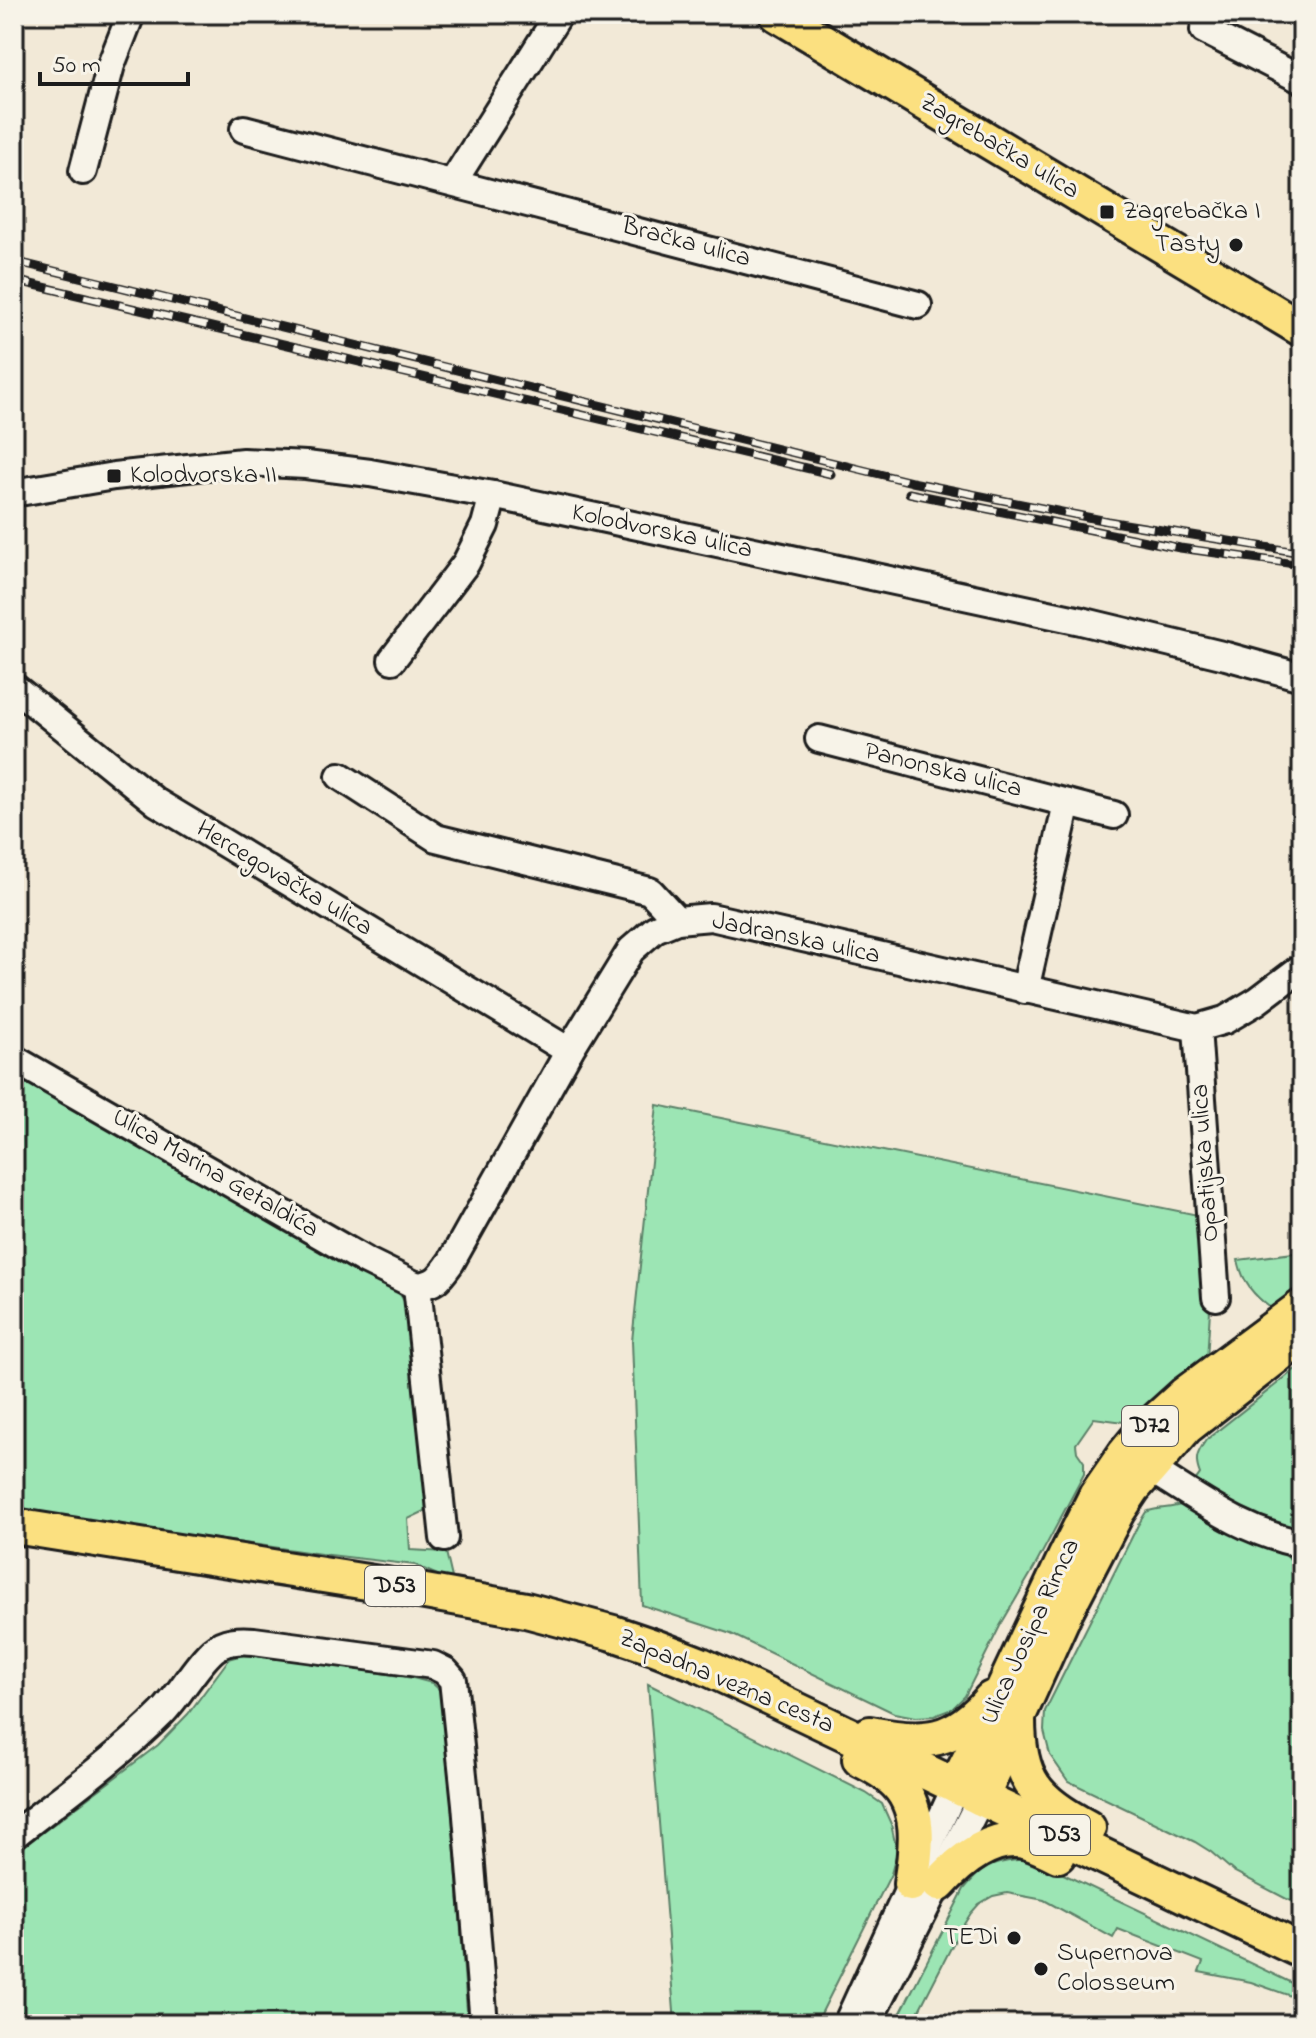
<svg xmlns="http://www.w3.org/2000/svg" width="1316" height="2038" font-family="'Indie Flower',sans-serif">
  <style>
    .green { fill: #9ce5b4; stroke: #5c8068; stroke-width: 2 }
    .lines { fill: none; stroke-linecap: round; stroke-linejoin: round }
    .minor-casing { stroke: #1c1c1c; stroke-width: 32 }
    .major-casing { stroke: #1c1c1c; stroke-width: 40 }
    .minor { stroke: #f7f3e8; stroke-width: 26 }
    .major { stroke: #fbe080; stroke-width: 34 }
    .rail-casing { stroke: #1c1c1c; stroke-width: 9 }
    .rail { stroke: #f7f3e8; stroke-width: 6; stroke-dasharray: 18; stroke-linecap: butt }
    .poi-dot { fill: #1c1c1c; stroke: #f7f3e8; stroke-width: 3 }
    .labels { text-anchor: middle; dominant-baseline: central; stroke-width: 6; stroke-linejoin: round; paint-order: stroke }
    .shield { fill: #f7f3e8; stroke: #5e5c59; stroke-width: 2 }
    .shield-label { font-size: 24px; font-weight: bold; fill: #1c1c1c }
    .street-label { font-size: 26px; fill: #1c1c1c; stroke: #f7f3e8 }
    .poi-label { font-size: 26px; fill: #1c1c1c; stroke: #f7f3e8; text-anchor: start }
  </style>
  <rect width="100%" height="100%" fill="#f2e9d7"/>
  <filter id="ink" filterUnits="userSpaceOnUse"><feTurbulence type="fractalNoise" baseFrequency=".0125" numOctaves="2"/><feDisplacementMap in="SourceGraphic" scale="16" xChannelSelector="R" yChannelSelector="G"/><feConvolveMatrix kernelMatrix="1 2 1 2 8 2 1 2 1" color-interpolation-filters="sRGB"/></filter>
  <g filter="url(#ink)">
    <!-- green -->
    <g class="green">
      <path d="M14,1069L395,1286L407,1306L429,1498L425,1511L408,1519L410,1550L446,1552L453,1582L415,1565L321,1554L14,1510Z"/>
      <path d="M657,1105L1203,1216L1210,1310L1207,1360L1140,1420L1124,1422L1094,1418L1076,1444L1077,1452L1084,1462V1474L1034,1568L1000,1626L965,1696L952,1709L934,1716L916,1717L894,1713L731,1634L642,1605L632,1341Z"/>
      <path d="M1302,1252V1289L1272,1309C1253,1295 1243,1283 1238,1260Z"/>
      <path d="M1302,1364V1380L1295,1398L1302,1514C1297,1524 1290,1527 1279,1528L1193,1484L1200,1474C1194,1459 1197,1453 1206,1440Z"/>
      <path d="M1183,1504C1219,1520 1278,1540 1301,1571L1293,1671L1302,1716V1907L1233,1871L1211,1852L1195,1842L1068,1781L1050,1755L1044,1731L1045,1711L1138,1525L1146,1512C1158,1507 1171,1509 1183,1504Z"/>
      <path d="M250,1653L413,1678L432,1683L443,1693L468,2024H48L14,2008V1854L158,1745L188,1714L229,1659Z"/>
      <path d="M648,1684L866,1793L882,1804L891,1824L897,1852L891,1874L816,2024H675Z"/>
      <path d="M1017,1860H1034L1302,1988V2000L1251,1982L1199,1972L1203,1962L1118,1929L1113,1938L1044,1900L1007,1893L993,1896L979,1904L971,1913L959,1932L912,2024H895L964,1889C981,1868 990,1863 1017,1860Z"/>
    </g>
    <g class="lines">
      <defs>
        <g id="minor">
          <path d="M1204,30L1302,80"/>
          <path d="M244,129L918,305"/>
          <path d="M83,171L111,65L131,14"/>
          <path d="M453,182L559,14"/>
          <path d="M14,491H25L114,476L243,462L306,465L370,473L493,495L1081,621L1226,656L1302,677"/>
          <path d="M392,660L466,563L485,525L493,495"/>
          <path d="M14,687L156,802L569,1051"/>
          <path d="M819,739L1114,815"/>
          <path d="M340,776L436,838L650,891L677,920"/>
          <path d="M1025,990L1067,803"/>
          <path d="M1197,1028L1216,1297"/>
          <path d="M14,1059L366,1261L417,1286"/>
          <path d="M417,1286C437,1284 440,1277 451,1262L569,1051L631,950L655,929L677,920L711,917L1197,1028L1225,1020L1257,1001L1302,967"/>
          <path d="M417,1286L444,1538"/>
          <path d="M1135,1460C1193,1493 1234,1530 1302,1544"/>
          <path d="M14,1835C65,1795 117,1758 162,1713C181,1694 193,1668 213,1650C225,1640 239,1640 254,1641L433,1665L445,1671L453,1680L466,1804L484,2024"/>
          <path d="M847,2024L956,1786"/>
          <path d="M867,2024L981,1798"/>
        </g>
        <g id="major">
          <path d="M777,14L1302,329"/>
          <path d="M14,1526L386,1585L526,1610L613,1633L657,1648L701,1665L763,1694L1302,1951"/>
          <path d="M1018,1720C1018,1780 1036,1801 1088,1828"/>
          <path d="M870,1734C925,1745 954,1743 991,1699"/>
          <path d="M860,1759C871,1765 882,1770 892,1779C923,1805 917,1848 911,1884"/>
          <path d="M956,1786L981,1737L1066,1556L1096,1496L1125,1454L1143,1432L1184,1395L1302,1307"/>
          <path d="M981,1798L1065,1612L1117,1512L1133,1488L1186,1427L1302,1336"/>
          <path d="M939,1884C960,1861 994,1832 1028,1842C1038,1845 1048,1850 1058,1855"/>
        </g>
      </defs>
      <!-- minor casing -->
      <use href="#minor" class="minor-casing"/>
      <!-- major casing -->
      <use href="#major" class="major-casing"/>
      <!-- minor -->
      <use href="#minor" class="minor"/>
      <!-- major -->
      <use href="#major" class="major"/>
      <defs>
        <g id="rail">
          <path d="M14,261L912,482L1107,521L1302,553"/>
          <path d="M14,280L831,474"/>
          <path d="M909,493L1180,548L1302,565"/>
        </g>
      </defs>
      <!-- rail casing -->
      <use href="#rail" class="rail-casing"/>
      <!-- rail -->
      <use href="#rail" class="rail"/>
    </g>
  </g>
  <!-- markers -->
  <g class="poi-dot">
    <rect x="1099" y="204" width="16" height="16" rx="4"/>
    <circle cx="1236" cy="245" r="8"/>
    <rect x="106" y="468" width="16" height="16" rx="4"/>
    <circle cx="1014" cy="1938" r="8"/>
    <circle cx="1041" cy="1969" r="8"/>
  </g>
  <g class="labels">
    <!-- shield labels -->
    <g class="shield">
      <rect x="1122" y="1406" width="56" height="40" rx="6"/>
      <rect x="365" y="1566" width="60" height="40" rx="6"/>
      <rect x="1030" y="1815" width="60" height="40" rx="6"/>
    </g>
    <g class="shield-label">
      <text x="1150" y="1426">D72</text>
      <text x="395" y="1586">D53</text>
      <text x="1060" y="1835">D53</text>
    </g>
    <!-- street labels -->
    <g class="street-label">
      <text transform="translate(999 147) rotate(31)">Zagrebačka ulica</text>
      <text transform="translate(686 243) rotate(15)">Bračka ulica</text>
      <text transform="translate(662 532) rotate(12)">Kolodvorska ulica</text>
      <text transform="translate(943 771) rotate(14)">Panonska ulica</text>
      <text transform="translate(284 879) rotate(31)">Hercegovačka ulica</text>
      <text transform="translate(796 939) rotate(12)">Jadranska ulica</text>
      <text transform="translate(1206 1163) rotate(-94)">Opatijska ulica</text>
      <text transform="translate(215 1174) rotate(30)">Ulica Marina Getaldića</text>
      <text transform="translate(1031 1632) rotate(-65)">Ulica Josipa Rimca</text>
      <text transform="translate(726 1682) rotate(23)">Zapadna vezna cesta</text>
    </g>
    <!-- poi labels -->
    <g class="poi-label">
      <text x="1123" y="212">Zagrebačka I</text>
      <text x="1220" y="245" text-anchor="end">Tasty</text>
      <text x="130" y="476">Kolodvorska II</text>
      <text x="998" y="1938" text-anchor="end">TEDi</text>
      <text x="1057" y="1954">Supernova<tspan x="1057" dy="30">Colosseum</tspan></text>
    </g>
  </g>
  <!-- margin -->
  <rect width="1316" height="2038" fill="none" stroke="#f7f3e8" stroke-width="48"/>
  <rect x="24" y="24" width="1268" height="1990" fill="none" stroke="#1c1c1c" stroke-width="3" filter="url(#ink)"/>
  <!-- scale -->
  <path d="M40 72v12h148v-12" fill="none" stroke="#1c1c1c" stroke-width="4"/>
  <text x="52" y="72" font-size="24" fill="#1c1c1c" stroke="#f7f3e8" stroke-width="6" paint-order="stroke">50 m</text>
</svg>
